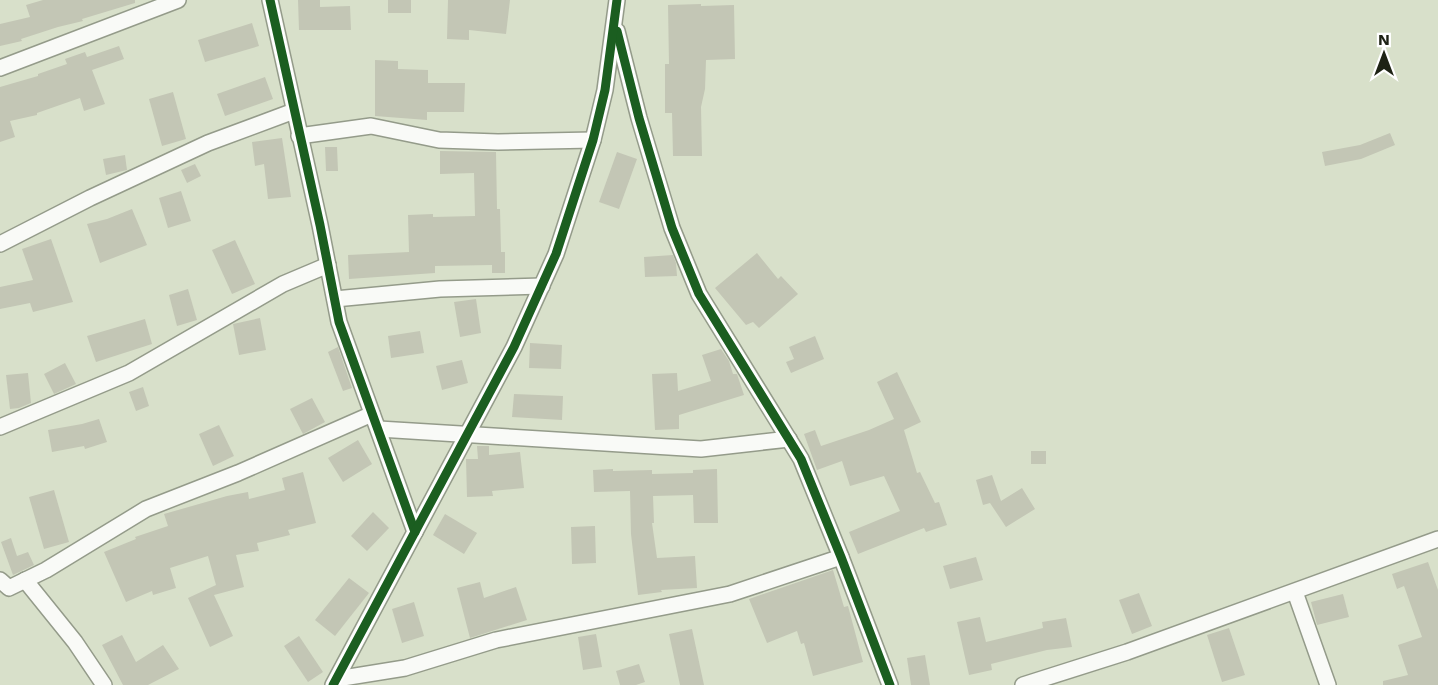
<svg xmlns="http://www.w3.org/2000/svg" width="1438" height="685" font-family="'Work Sans',sans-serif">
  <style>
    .building { fill: #c3c6b5 }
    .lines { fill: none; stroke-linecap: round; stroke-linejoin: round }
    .minor-casing { stroke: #949b8a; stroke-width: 18 }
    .minor { stroke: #f9faf7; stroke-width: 15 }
    .cycleway-casing { stroke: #fff; stroke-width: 13 }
    .cycleway { stroke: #1b5e20; stroke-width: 9 }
  </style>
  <rect width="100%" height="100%" fill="#d8e0ca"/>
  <!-- building -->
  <g class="building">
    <path d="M43,0H135V3L82,19L83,21L58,27L21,39L22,41L0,46V24L30,17L26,5Z"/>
    <path d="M298,0H320V7L350,6L351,30H299Z"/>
    <rect x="388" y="0" width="23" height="13"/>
    <path d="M448,0H510L506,34L469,30V40L447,39Z"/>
    <path d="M701,4V6L734,5L735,59L706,60L705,89L701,107L702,156H673L672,113H665V64H669L668,5Z"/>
    <path d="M252,23L259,46L205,62L198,40Z"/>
    <path d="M119,46L124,59L92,70L105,104L84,111L80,98L37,113V115L10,121L15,137L0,142V87L38,76V74L67,64L65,59L85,52L87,57Z"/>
    <path d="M375,60L398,61V69L428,70V83H465L464,112H427V120L375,116Z"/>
    <path d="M265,77L273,99L225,116L217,94Z"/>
    <path d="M173,92L186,139L162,146L149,99Z"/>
    <path d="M1390,133L1395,145L1361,159L1325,166L1322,152L1360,145Z"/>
    <path d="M282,138L291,197L268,199L264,164L255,166L252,142Z"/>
    <path d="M325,147H337L338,171H326Z"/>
    <path d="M440,151L496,152L497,209H500L501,252H505V273H492V265L435,266V273L349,279L348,255L409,252L408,215L433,214V217L475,216L474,173L440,174Z"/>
    <path d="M617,152L637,159L619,209L599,202Z"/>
    <path d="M125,155L127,170L106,175L103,159Z"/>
    <path d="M195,164L201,176L187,183L181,170Z"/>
    <path d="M181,191L191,221L168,228L159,198Z"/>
    <path d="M132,209L147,245L100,263L87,224L107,219Z"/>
    <path d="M51,239L73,302L33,312L30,303L0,309V287L33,280L22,249Z"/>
    <path d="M235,240L255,284L232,294L212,250Z"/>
    <path d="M757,253L778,279L781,276L798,294L759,328L753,322L746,325L715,288Z"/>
    <path d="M673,255L676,263L677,276L645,277L644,257Z"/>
    <path d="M188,289L197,320L177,326L169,295Z"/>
    <path d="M476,299L481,333L460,337L454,302Z"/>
    <path d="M260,318L266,350L239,355L233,324Z"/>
    <path d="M145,319L152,344L96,362L87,336Z"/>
    <path d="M420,331L424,353L391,358L388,336Z"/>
    <path d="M815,336L824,359L791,373L786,362L794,359L789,347Z"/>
    <path d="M530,343L562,345L561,369L529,368Z"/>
    <path d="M338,347L352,388L343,391L328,352Z"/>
    <path d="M721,349L729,361L733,374H737L744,395L679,415V429L655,430L652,374L677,373L678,391L711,381L702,355Z"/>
    <path d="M462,360L468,383L442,390L436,366Z"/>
    <path d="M65,363L76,384L54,394L44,374Z"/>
    <path d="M897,372L921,422L904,430L917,473L920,472L935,503L939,502L947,525L926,532L924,528L858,554L849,532L900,511L884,476L850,486L842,461L817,470L804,434L815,430L821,446L869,430L894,419L877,382Z"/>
    <path d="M28,373L31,403L19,408L10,409L6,375Z"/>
    <path d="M143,387L149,406L136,411L129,392Z"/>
    <path d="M514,394L563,396L562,420L512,417Z"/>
    <path d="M312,398L325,422L303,434L290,409Z"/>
    <path d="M99,419L107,442L85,449L84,446L52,452L48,430L82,424Z"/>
    <path d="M219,425L234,456L213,466L199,434Z"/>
    <path d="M358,440L372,464L343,482L328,458Z"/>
    <path d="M477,446H489V455L520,452L524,488L492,491L493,496L467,497L466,459H478Z"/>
    <rect x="1031" y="451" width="15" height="13"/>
    <path d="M613,469V471L652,470V474L693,473V470L717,469L718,523H694L693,495L653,496L654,523H652L657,558L695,556L697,588L661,590L662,592L638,595L631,534L630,491L594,492L593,470Z"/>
    <path d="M303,472L316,523L288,530L290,535L257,543L259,551L236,555L244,587L214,595L233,636L210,647L188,598L216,585L208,556L170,568L176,588L153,595L152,591L126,602L104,552L136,539L135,537L168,526L164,514L227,496L248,492L249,499L285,490L282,478Z"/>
    <path d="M992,475L1001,501L1022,488L1035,509L1006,527L990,503L983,505L976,480Z"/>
    <path d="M54,490L69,542L44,549L29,497Z"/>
    <path d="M373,512L389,528L367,551L351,536Z"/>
    <path d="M445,514L477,533L464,554L433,535Z"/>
    <path d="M595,526L596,563L572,564L571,527Z"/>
    <path d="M11,538L17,556L28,552L34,565L13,575L1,542Z"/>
    <path d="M976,557L983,580L950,589L943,566Z"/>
    <path d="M1428,562L1438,590V685H1383V681L1408,675L1398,645L1422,637L1404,586L1397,589L1392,574Z"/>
    <path d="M833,570L844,607L848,606L863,662L813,676L804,643L801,644L797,631L767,643L749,599Z"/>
    <path d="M349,578L369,593L335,636L315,620Z"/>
    <path d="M480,582L484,598L516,587L527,620L470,638L457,588Z"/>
    <path d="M1139,593L1152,626L1132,634L1119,600Z"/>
    <path d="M1343,594L1349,617L1317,625L1311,602Z"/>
    <path d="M414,602L424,636L402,643L392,609Z"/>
    <path d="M980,617L986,642L1043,628L1042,622L1066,618L1072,647L1047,650L991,664L992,670L969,675L957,622Z"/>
    <path d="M1229,628L1245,675L1222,682L1207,635Z"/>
    <path d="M692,629L704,685H680L669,634Z"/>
    <path d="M596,634L602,667L583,670L578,637Z"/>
    <path d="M122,635L136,662L163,645L179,669L148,685H123L102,645Z"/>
    <path d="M299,636L323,672L308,682L284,646Z"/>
    <path d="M925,655L930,685H911L907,658Z"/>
    <path d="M639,664L645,682L636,685H620L616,671Z"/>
  </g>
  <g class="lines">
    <defs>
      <g id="minor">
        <path d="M270,0L320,225L339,322L415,532"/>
        <path d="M617,31L639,118L672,228L699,294L801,459L841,557L890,685"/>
        <path d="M0,68L178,0"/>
        <path d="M299,136L371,126L439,140L498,142L593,140"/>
        <path d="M0,244L90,198L208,143L294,111"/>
        <path d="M335,299L440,289L542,286"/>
        <path d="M0,427L129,373L283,284L328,265"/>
        <path d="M379,429L701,449L789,439"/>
        <path d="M0,580L9,588L46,570L146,509L238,473L372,414"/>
        <path d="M25,580L75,642L104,685"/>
        <path d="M1295,592L1328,685"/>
        <path d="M337,679L405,668L496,640L730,594L841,557"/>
        <path d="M333,685L514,347L556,254L593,140L605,90L617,0"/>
        <path d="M1023,685L1127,652L1438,539"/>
      </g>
    </defs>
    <!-- minor casing -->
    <use href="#minor" class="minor-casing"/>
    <!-- minor -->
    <use href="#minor" class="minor"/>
    <defs>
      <g id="cycleway">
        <path d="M270,0L320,225L339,322L415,532"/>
        <path d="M617,31L639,118L672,228L699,294L801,459L841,557L890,685"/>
        <path d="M333,685L514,347L556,254L593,140L605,90L617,0"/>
      </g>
    </defs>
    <!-- cycleway casing -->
    <use href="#cycleway" class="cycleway-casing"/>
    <!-- cycleway -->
    <use href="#cycleway" class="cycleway"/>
  </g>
  <!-- north arrow -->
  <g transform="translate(1384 54)" stroke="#ffffff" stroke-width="4.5" paint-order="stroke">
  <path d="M0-4.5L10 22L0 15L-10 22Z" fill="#1e2315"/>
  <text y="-9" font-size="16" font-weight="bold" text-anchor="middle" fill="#1e2315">N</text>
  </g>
</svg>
